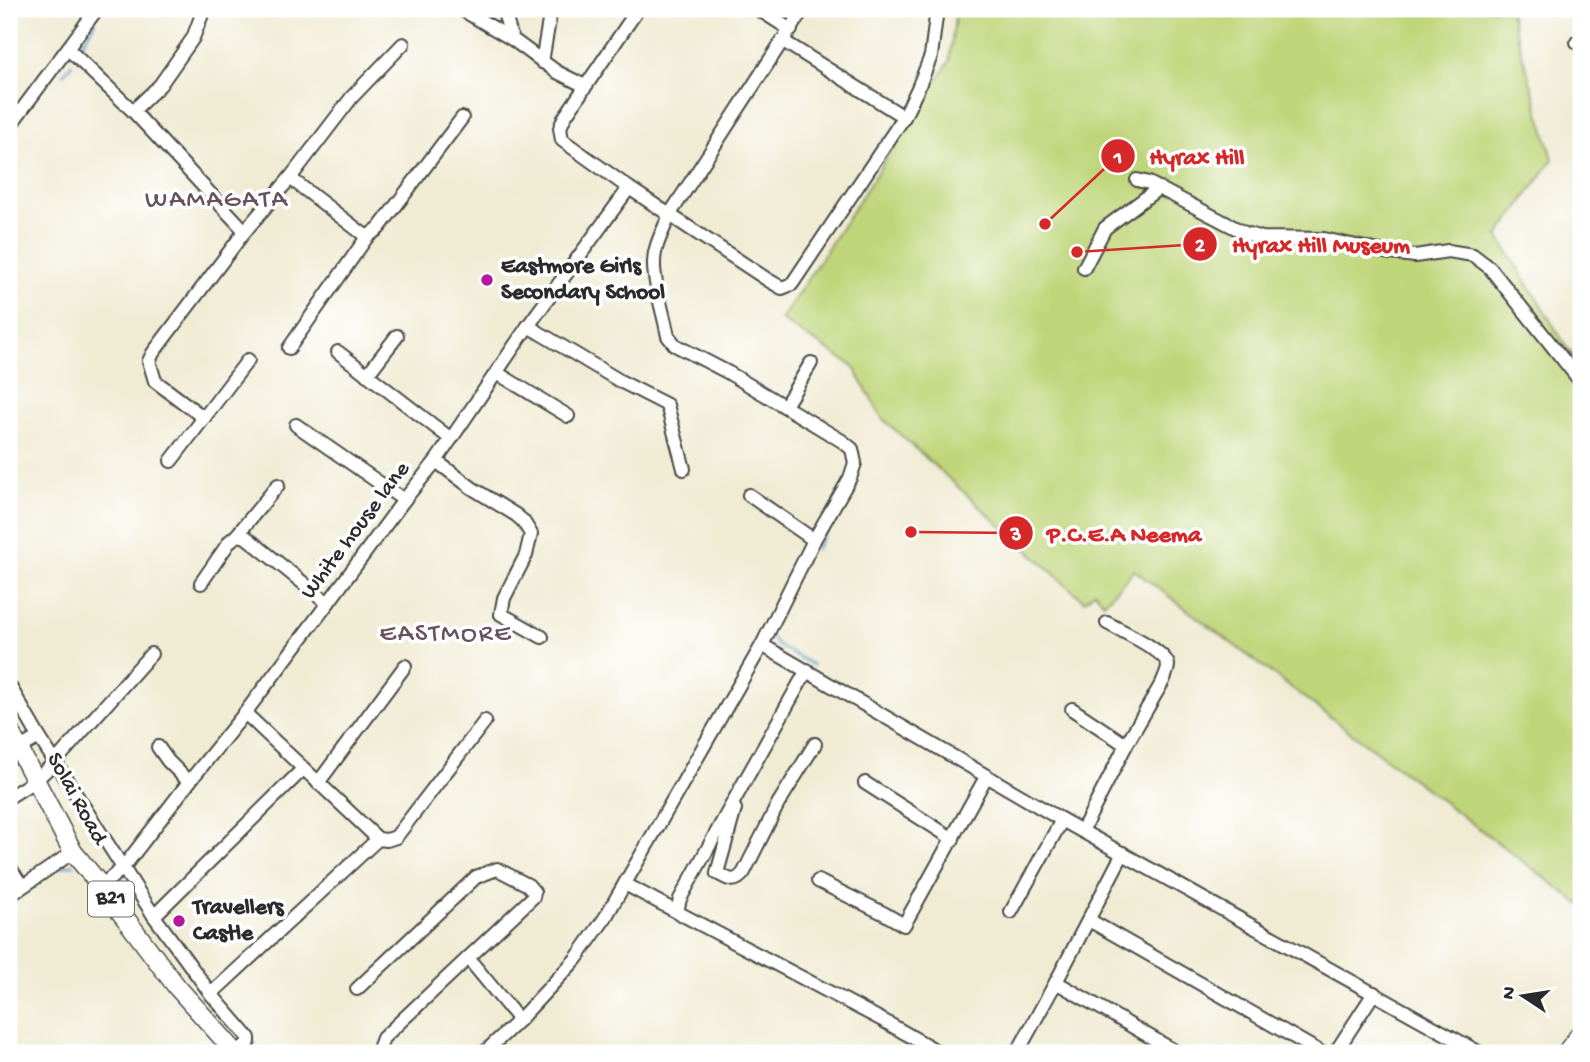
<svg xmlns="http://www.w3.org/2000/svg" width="1590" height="1062" font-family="'Gochi Hand',sans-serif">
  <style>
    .green { fill: #bfd579; stroke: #758052; stroke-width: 2 }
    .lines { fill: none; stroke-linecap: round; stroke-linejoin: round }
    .stream { stroke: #57a2cf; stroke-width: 2.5 }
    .minor-casing { stroke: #494844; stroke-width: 16 }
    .highway-casing { stroke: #494844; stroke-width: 21 }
    .minor { stroke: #fff; stroke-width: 12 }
    .highway { stroke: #fff; stroke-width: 18 }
    .poi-dot { fill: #b5179e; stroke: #fff; stroke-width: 2.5 }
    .labels { text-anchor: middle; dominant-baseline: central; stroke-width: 7; stroke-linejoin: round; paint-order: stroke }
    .shield { fill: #fff; stroke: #6b6b6b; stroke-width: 2 }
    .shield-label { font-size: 21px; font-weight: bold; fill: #2b2b2b }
    .poi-label { font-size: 23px; font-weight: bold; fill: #2b2b2b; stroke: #fff; text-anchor: start }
    .street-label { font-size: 23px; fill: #2b2b2b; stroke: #fff }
    .quarter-label { font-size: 26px; letter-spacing: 2px; fill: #675360; stroke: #fff }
    .leader { fill: none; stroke: #d62828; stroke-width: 2.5 }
    .callout-dot { fill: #d62828; stroke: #fff; stroke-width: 2.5 }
    .mark-label { font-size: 21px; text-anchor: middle; font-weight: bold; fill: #fff }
    .callout-label { font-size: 24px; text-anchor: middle; font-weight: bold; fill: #d62828; stroke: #fff; stroke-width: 7; stroke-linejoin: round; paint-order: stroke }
  </style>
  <rect width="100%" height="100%" fill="#fff"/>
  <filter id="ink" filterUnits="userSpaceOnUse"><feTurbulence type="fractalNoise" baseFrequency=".0143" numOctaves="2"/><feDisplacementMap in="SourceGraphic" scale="14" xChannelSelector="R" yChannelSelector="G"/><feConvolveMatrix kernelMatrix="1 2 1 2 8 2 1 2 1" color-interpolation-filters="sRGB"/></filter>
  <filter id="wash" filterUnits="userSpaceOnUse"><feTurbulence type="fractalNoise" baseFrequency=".00686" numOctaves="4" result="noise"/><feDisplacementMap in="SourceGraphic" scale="28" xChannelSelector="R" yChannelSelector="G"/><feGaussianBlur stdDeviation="1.57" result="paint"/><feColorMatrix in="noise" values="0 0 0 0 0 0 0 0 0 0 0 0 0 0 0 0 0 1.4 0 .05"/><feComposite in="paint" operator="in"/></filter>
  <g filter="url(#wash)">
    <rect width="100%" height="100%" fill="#f0ebd3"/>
    <!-- green -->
    <path class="green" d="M956,9H1509L1553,159L1498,236L1568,349L1581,365V905L1134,570L1104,603L1095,591L1084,601L882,418L853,366L781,320L949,62Z"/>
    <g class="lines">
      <!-- stream -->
      <g class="stream">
        <path d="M81,46L95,22"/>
        <path d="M63,74L72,64"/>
        <path d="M816,549L837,512"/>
        <path d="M770,636L777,645L813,665"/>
        <path d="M60,868L71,865H74"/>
        <path d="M26,892L35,886"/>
        <path d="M9,904L21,896"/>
      </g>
    </g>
  </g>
  <g filter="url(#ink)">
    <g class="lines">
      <defs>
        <g id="minor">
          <path d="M461,9L512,39L557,72L585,86"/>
          <path d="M503,9L512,39"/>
          <path d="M638,9L564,118L560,128L562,140L629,188L768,280L782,288L792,284L904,117L918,88L931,56L937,9"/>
          <path d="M758,9L791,30"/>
          <path d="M783,41L904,117"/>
          <path d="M1577,42L1581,45"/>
          <path d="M68,49L133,111L245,231"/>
          <path d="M542,62L551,9"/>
          <path d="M133,111L160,85L193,38L204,9"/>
          <path d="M9,127L97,9"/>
          <path d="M290,178L367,237L379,228L462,118"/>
          <path d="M1137,180L1149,183L1245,233L1262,238L1324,239L1384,252L1415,256L1448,251L1473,255L1490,268L1581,382"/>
          <path d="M1084,268L1105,228L1159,188"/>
          <path d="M528,326L620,381L667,405L684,469"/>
          <path d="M289,348L367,237"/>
          <path d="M338,352L451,439"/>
          <path d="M497,373L568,416"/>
          <path d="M367,375L397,336"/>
          <path d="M785,406L811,363"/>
          <path d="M204,418L155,381L149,361L153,353L245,231L290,178L352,97L403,44"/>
          <path d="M296,425L404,500"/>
          <path d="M171,461L248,360"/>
          <path d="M436,461L472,488L516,515L523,521L531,534L526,555L504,598L501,614L542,637"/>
          <path d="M749,495L814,540"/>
          <path d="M237,535L278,485"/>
          <path d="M201,583L230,541L237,535L246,537L328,603"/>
          <path d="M762,645L1062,820L1480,1053"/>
          <path d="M807,670L742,786L680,899L677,912L884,1021L940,1053"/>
          <path d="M9,685L39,737"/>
          <path d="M1072,709L1126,745"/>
          <path d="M245,713L378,839L387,840L396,837L485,721"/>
          <path d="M158,747L168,761L189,782"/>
          <path d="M20,748L39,737L154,916L211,994L249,1038V1042L237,1053"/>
          <path d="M318,783L405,666"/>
          <path d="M865,783L953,839"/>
          <path d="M9,797L36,780L55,762L151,654"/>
          <path d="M735,809L717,873C728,879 735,885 744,872L778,804L815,744"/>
          <path d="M1082,831L1126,745L1163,681C1165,676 1168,670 1168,665C1166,651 1120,630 1107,623"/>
          <path d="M9,866L22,886"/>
          <path d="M818,881L885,914L904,925L986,777"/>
          <path d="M625,884L677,912"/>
          <path d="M101,886L122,869L189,782L245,713L328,603L404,500L436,461L528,326L629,188"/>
          <path d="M9,896L73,852"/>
          <path d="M1011,912L1062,820"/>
          <path d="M154,916L303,769"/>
          <path d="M1089,920L1322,1053"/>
          <path d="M468,958L519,1020"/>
          <path d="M1056,982L1178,1053"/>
          <path d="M357,989L476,877L497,869L528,885L534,892L533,897L383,1038L380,1046V1053"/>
          <path d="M211,994L378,839"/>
          <path d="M484,1053L519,1020L576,959L605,918L762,645L814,540L850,478L855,463L852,449L842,441L729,373L675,345L668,336L666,327C662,308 653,280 654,262C654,246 664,229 670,214L803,9"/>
          <path d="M1017,1053L1056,982L1123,853"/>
          <path d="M1335,1053L1374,993"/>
        </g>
        <g id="highway">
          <path d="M9,730L73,852L101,886L177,987L236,1053"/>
          <path d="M1566,1053L1581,1033"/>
        </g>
      </defs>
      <!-- minor casing -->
      <use href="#minor" class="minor-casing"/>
      <!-- highway casing -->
      <use href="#highway" class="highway-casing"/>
      <!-- minor -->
      <use href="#minor" class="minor"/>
      <!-- highway -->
      <use href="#highway" class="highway"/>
    </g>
  </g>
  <!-- markers -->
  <g class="poi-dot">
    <circle cx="487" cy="280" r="7"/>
    <circle cx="179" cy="921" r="7"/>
  </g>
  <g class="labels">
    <!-- shield labels -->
    <rect class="shield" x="88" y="881.5" width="46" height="35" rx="5"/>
    <g class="shield-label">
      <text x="111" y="899">B21</text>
    </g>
    <!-- poi labels -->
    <g class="poi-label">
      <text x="501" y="267">Eastmore Girls<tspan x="501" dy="26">Secondary School</tspan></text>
      <text x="193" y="908">Travellers<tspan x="193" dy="26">Castle</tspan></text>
    </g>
    <!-- street labels -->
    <g class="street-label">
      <text transform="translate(356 531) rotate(-53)">White house lane</text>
      <text transform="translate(76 799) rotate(61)">Solai Road</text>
    </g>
    <!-- quarter labels -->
    <g class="quarter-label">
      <text x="217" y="201">WAMAGATA</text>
      <text x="446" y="635">EASTMORE</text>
    </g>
  </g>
  <!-- callouts -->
  <path class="leader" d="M1045 224L1118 156M1077 252L1200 244M911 532L1016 533"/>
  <g class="callout-dot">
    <circle cx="1045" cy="224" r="7"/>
    <circle cx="1077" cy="252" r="7"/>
    <circle cx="911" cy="532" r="7"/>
    <circle cx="1118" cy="156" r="18"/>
    <circle cx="1200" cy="244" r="18"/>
    <circle cx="1016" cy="533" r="18"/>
  </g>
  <g class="mark-label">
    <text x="1118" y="163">1</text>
    <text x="1200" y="251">2</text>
    <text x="1016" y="540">3</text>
  </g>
  <g class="callout-label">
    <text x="1197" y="164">Hyrax Hill</text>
    <text x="1321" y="252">Hyrax Hill Museum</text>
    <text x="1124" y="541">P.C.E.A Neema</text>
  </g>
  <!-- margin -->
  <rect width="1590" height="1062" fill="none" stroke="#fff" stroke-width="35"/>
  <!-- north arrow -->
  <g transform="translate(1523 996) rotate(282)" stroke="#ffffff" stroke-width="5" paint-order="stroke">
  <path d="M0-5L12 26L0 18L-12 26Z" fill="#2b2b2b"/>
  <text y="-10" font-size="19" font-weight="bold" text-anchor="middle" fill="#2b2b2b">N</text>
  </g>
</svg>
